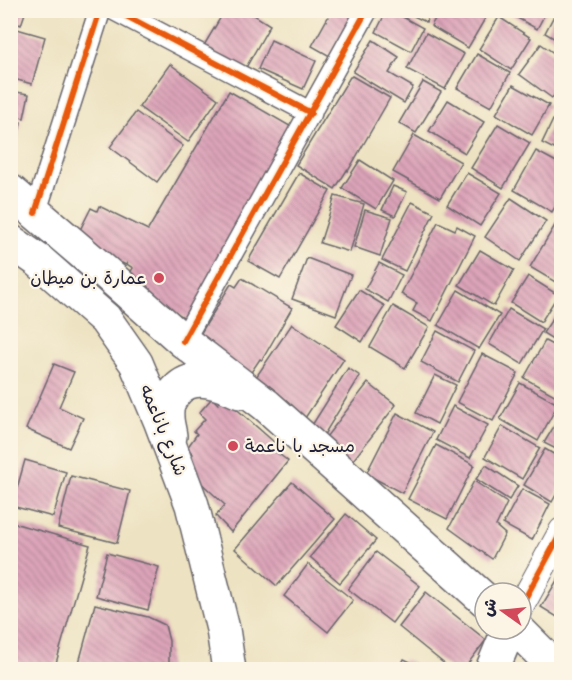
<svg xmlns="http://www.w3.org/2000/svg" width="572" height="680" font-family="'Comic Neue','Playpen Sans Arabic',sans-serif">
  <style>
    .building { fill: url(#building-back-hatch) }
    .lines { fill: none; stroke-linecap: round; stroke-linejoin: round }
    .minor-casing { stroke: #69656a; stroke-width: 24 }
    .tertiary-casing { stroke: #69656a; stroke-width: 28 }
    .trunk-casing { stroke: #69656a; stroke-width: 36 }
    .minor { stroke: #fff; stroke-width: 21 }
    .tertiary { stroke: #fff; stroke-width: 26 }
    .trunk { stroke: #fff; stroke-width: 33 }
    .cycleway-casing { stroke: #fcf5e5; stroke-width: 10 }
    .cycleway { stroke: #e8590c; stroke-width: 6 }
    .poi-dot { fill: #d1495b; stroke: #fcf5e5; stroke-width: 2 }
    .labels { text-anchor: middle; dominant-baseline: central; stroke-width: 4.5; stroke-linejoin: round; paint-order: stroke }
    .poi-label { font-size: 18px; fill: #22223b; stroke: #fcf5e5; text-anchor: end }
    .street-label { font-size: 18px; fill: #22223b; stroke: #fcf5e5 }
  </style>
  <defs>
    <pattern id="building-back-hatch" width="6" height="6" patternUnits="userSpaceOnUse" patternTransform="scale(1.5)"><rect width="6" height="6" fill="#dda4b9"/><path d="M-1 5l2 2M0 0l6 6M5-1l2 2" fill="none" stroke="#b38598"/></pattern>
  </defs>
  <rect width="100%" height="100%" fill="#fcf5e5"/>
  <filter id="ink" filterUnits="userSpaceOnUse"><feTurbulence type="fractalNoise" baseFrequency=".0167" numOctaves="2"/><feDisplacementMap in="SourceGraphic" scale="12" xChannelSelector="R" yChannelSelector="G"/><feConvolveMatrix kernelMatrix="1 2 1 2 8 2 1 2 1" color-interpolation-filters="sRGB"/></filter>
  <filter id="wash" filterUnits="userSpaceOnUse"><feTurbulence type="fractalNoise" baseFrequency=".008" numOctaves="4" result="noise"/><feDisplacementMap in="SourceGraphic" scale="24" xChannelSelector="R" yChannelSelector="G"/><feGaussianBlur stdDeviation="1.35" result="paint"/><feColorMatrix in="noise" values="0 0 0 0 0 0 0 0 0 0 0 0 0 0 0 0 0 1.4 0 .05"/><feComposite in="paint" operator="in"/></filter>
  <g filter="url(#wash)">
    <rect width="100%" height="100%" fill="#ede2c1"/>
    <g id="blocks">
      <!-- building -->
      <g class="building">
        <path d="M10,10H26L21,25L10,21Z"/>
        <path d="M225,10H246L270,25L244,71L203,47Z"/>
        <path d="M332,10H362L335,59L312,46Z"/>
        <path d="M387,10H390L423,28L411,51L376,32Z"/>
        <path d="M401,10H431L426,22Z"/>
        <path d="M440,10H490L468,48L431,26Z"/>
        <path d="M503,10H547L537,29Z"/>
        <path d="M557,10H562V43L545,33Z"/>
        <path d="M499,17L531,38L511,70L479,49Z"/>
        <path d="M10,27L45,37L32,84L10,78Z"/>
        <path d="M426,33L464,54L445,89L407,69Z"/>
        <path d="M271,40L316,61L303,89L258,69Z"/>
        <path d="M373,40L399,57L389,73L413,87L404,103L353,72Z"/>
        <path d="M541,44L562,59V86L552,98L519,74Z"/>
        <path d="M477,54L510,73L491,107L457,88Z"/>
        <path d="M170,64L218,99L188,142L139,107Z"/>
        <path d="M352,76L390,98L348,171L347,170L335,189L296,165L350,77H351Z"/>
        <path d="M423,82L441,92L416,133L399,123Z"/>
        <path d="M513,85L549,105L532,135L496,114Z"/>
        <path d="M10,91L29,94L24,118L10,115Z"/>
        <path d="M229,91L295,129L190,321L125,282L133,268L128,265L127,263L126,265L75,240L91,208L97,211L99,206L148,230Z"/>
        <path d="M448,100L484,122L465,153L429,131Z"/>
        <path d="M136,112L183,146L157,182L110,147Z"/>
        <path d="M10,119L21,122L17,141L10,140Z"/>
        <path d="M553,120L562,125V134L554,149L542,143Z"/>
        <path d="M498,124L530,143L503,188L471,168Z"/>
        <path d="M414,135L461,162L440,198L393,172Z"/>
        <path d="M536,151L562,165V195L552,212L514,190Z"/>
        <path d="M360,160L393,181L376,209L342,188Z"/>
        <path d="M299,173L330,191L280,279L248,261Z"/>
        <path d="M467,173L501,193L480,226L447,205Z"/>
        <path d="M393,186L407,192L395,216L382,210Z"/>
        <path d="M335,196L364,204L350,252L320,243Z"/>
        <path d="M511,198L546,221L520,261L485,237Z"/>
        <path d="M412,202L434,213L405,271L382,260Z"/>
        <path d="M365,210L392,218L380,256L354,247Z"/>
        <path d="M438,222L455,230L457,226L475,236L432,321L413,311L417,303L401,294Z"/>
        <path d="M557,222L562,224V286L530,267Z"/>
        <path d="M480,250L514,270L494,306L459,285Z"/>
        <path d="M307,258L351,275L336,315L292,299Z"/>
        <path d="M379,263L402,275L388,302L365,289Z"/>
        <path d="M528,276L558,295L541,322L511,303Z"/>
        <path d="M242,278L292,308L262,360L260,359L242,386L191,349L231,284L236,287Z"/>
        <path d="M359,290L385,306L362,342L336,325Z"/>
        <path d="M458,290L500,315L479,349L438,325Z"/>
        <path d="M562,304V345L543,333Z"/>
        <path d="M393,306L429,327L405,368L370,347Z"/>
        <path d="M509,309L543,329L522,364L489,344Z"/>
        <path d="M292,324L344,359L305,418L252,383Z"/>
        <path d="M437,331L474,351L458,382L421,362Z"/>
        <path d="M545,341L562,350V391L558,397L524,378Z"/>
        <path d="M482,354L518,373L493,421L457,402Z"/>
        <path d="M54,364L74,372L59,407L83,418L69,448L26,429Z"/>
        <path d="M348,368L360,376L322,438L309,430Z"/>
        <path d="M435,375L456,385L437,424L416,413Z"/>
        <path d="M368,383L396,405L347,468L319,446Z"/>
        <path d="M520,383L558,404L538,441L500,419Z"/>
        <path d="M223,397L274,442L270,447L288,461L231,532L216,516L225,505L183,466L193,454L187,448L197,434L194,431L205,419L199,413L212,398L218,404Z"/>
        <path d="M453,406L488,425L470,458L436,440Z"/>
        <path d="M397,413L433,432L402,493L366,474Z"/>
        <path d="M556,423L562,426V452L544,443Z"/>
        <path d="M502,426L540,448L522,479L485,457Z"/>
        <path d="M436,445L474,465L447,519L408,499Z"/>
        <path d="M545,449L562,459V484L552,502L524,485Z"/>
        <path d="M25,460L66,472L53,517L12,506Z"/>
        <path d="M486,465L518,486L509,500L476,479Z"/>
        <path d="M71,476L130,491L117,543L58,528Z"/>
        <path d="M474,481L507,503L496,526L505,534L492,559L449,528Z"/>
        <path d="M292,482L335,519L277,586L235,549Z"/>
        <path d="M522,489L550,504L532,540L503,524Z"/>
        <path d="M346,514L376,540L340,583L310,557Z"/>
        <path d="M10,522L90,545L54,670H10Z"/>
        <path d="M376,552L420,586L392,623L348,589Z"/>
        <path d="M107,553L159,567L148,610L96,596Z"/>
        <path d="M308,564L353,600L328,632L284,596Z"/>
        <path d="M562,572V620L541,607Z"/>
        <path d="M426,592L486,640L463,670H452L399,627Z"/>
        <path d="M95,604L148,617L165,625L169,641V670H77Z"/>
        <path d="M404,659L427,670H399Z"/>
      </g>
    </g>
  </g>
  <g filter="url(#ink)">
    <use href="#blocks" fill-opacity="0" stroke="#69656a" stroke-width="1.5"/>
    <g class="lines">
      <defs>
        <g id="minor">
          <path d="M115,10L311,113"/>
          <path d="M35,213L100,10"/>
          <path d="M183,341L367,10"/>
        </g>
        <path id="tertiary" d="M521,606L562,531"/>
        <g id="trunk">
          <path d="M10,191L105,272L183,341L266,405L485,600"/>
          <path d="M10,241L39,261L105,319L136,363L160,420L192,505L223,629L229,670"/>
          <path d="M170,436C169,429 167,423 167,417C166,407 170,397 177,390C194,372 221,383 240,392"/>
          <path d="M517,629L558,670"/>
          <path d="M492,670L509,629"/>
        </g>
      </defs>
      <!-- minor casing -->
      <use href="#minor" class="minor-casing"/>
      <!-- tertiary casing -->
      <use href="#tertiary" class="tertiary-casing"/>
      <!-- trunk casing -->
      <use href="#trunk" class="trunk-casing"/>
      <!-- minor -->
      <use href="#minor" class="minor"/>
      <!-- tertiary -->
      <use href="#tertiary" class="tertiary"/>
      <!-- trunk -->
      <use href="#trunk" class="trunk"/>
      <defs>
        <g id="cycleway">
          <path d="M115,10L311,113"/>
          <path d="M35,213L100,10"/>
          <path d="M183,341L367,10"/>
          <path d="M521,606L562,531"/>
        </g>
      </defs>
      <!-- cycleway casing -->
      <use href="#cycleway" class="cycleway-casing"/>
      <!-- cycleway -->
      <use href="#cycleway" class="cycleway"/>
    </g>
  </g>
  <!-- markers -->
  <g class="poi-dot">
    <circle cx="159" cy="278" r="6"/>
    <circle cx="233" cy="446" r="6"/>
  </g>
  <g class="labels">
    <!-- poi labels -->
    <g class="poi-label">
      <text x="147" y="278">عمارة بن ميطان</text>
      <text x="245" y="446" text-anchor="start">مسجد با ناعمة</text>
    </g>
    <!-- street labels -->
    <g class="street-label">
      <text transform="translate(163 430) rotate(68)">شارع باناعمه</text>
    </g>
  </g>
  <!-- margin -->
  <rect width="572" height="680" fill="none" stroke="#fcf5e5" stroke-width="36"/>
  <!-- north arrow -->
  <g transform="translate(503 611) rotate(285)"><circle r="28" fill="#fcf5e5" stroke="#a5a1a1" stroke-width="1.5"/>
  <path d="M0-4.5L10 22L0 15L-10 22Z" fill="#d1495b"/>
  <text y="-9" font-size="16" font-weight="bold" text-anchor="middle" fill="#22223b">ش</text>
  </g>
</svg>
